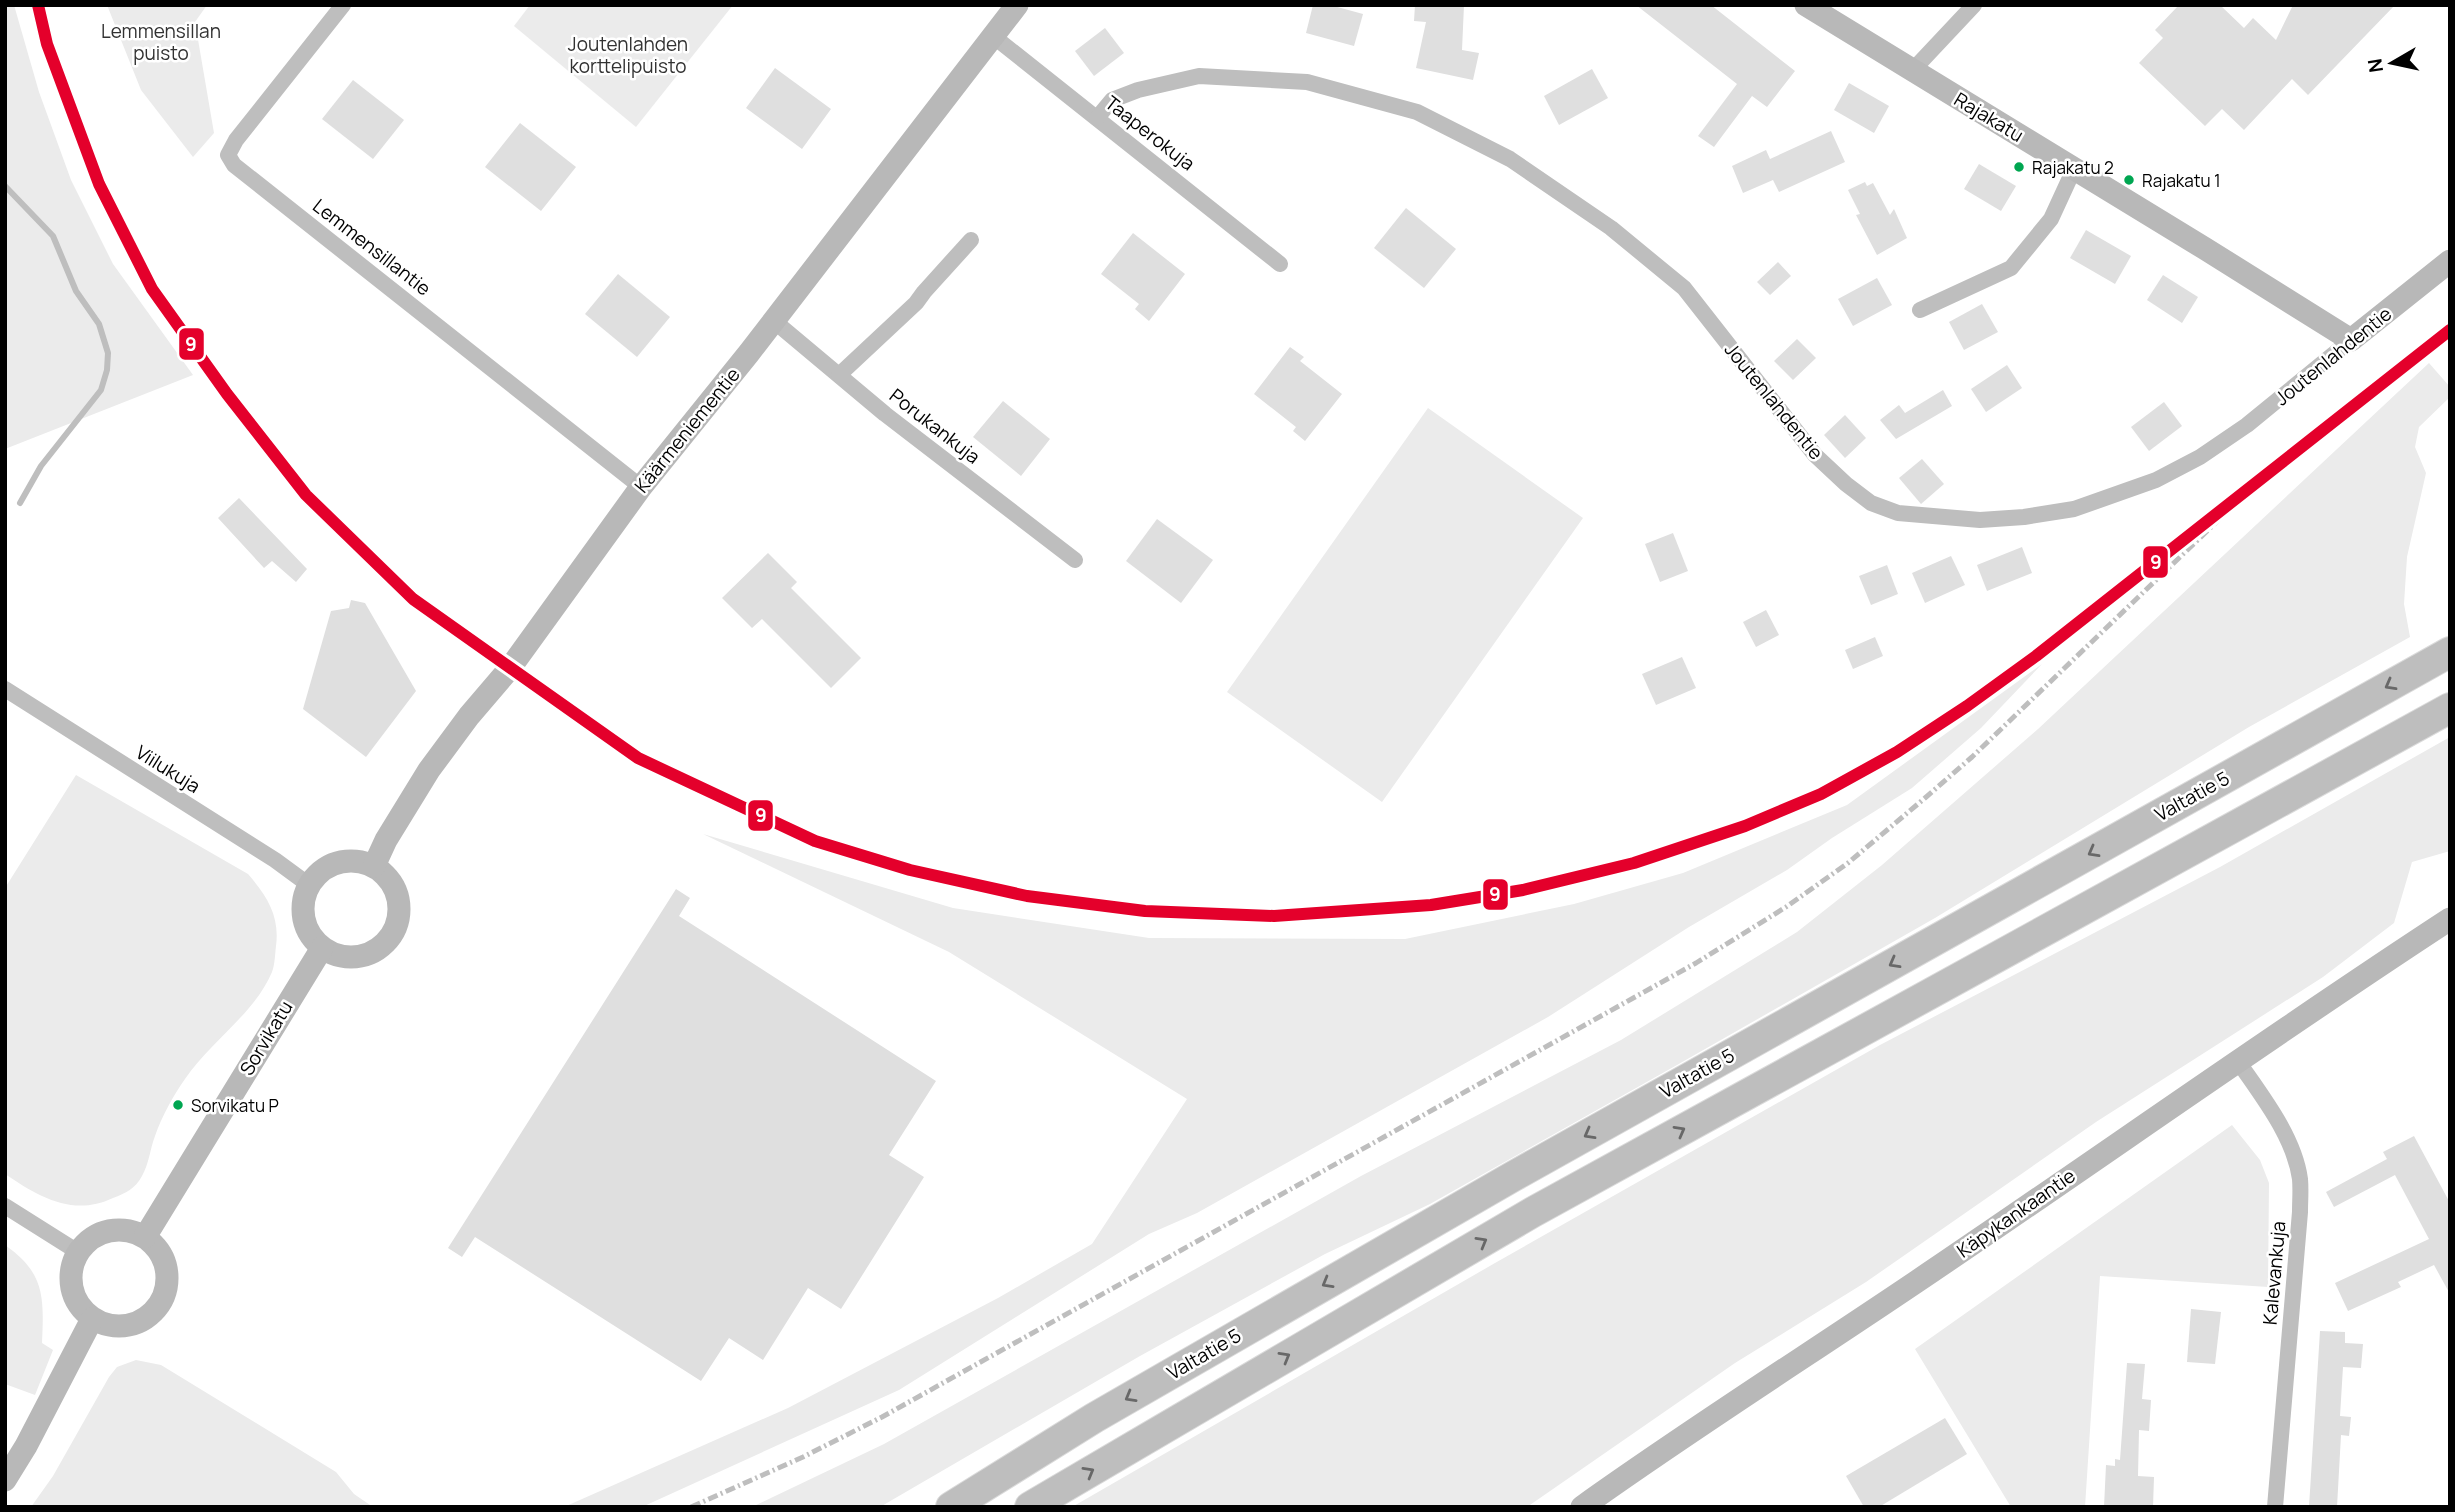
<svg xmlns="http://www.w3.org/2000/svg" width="2455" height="1512" font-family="Manrope,sans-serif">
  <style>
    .green { fill: #ebebeb }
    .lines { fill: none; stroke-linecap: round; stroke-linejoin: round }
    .stream { stroke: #bebebe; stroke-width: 6 }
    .building { fill: #dfdfdf }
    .highway-casing { stroke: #dbdbdb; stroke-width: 32 }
    .street { stroke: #bebebe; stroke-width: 16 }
    .secondary { stroke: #b8b8b8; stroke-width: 23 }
    .highway { stroke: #bebebe; stroke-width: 30 }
    .rail { stroke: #bebebe; stroke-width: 5; stroke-dasharray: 10 3.5 2 3.5; stroke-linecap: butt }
    .rail-1-casing { stroke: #fff; stroke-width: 18 }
    .rail-1 { stroke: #e4002b; stroke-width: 12 }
    .oneway { stroke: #686868 }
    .bus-dot { fill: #00a651; stroke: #fff; stroke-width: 2.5 }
    .labels { text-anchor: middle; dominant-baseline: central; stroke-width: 5; stroke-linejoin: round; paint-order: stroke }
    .bus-label { font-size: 17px; fill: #000; stroke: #fff; text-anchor: start }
    .park-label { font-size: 19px; fill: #323232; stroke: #fff }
    .street-label { font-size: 19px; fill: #000; stroke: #fff }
    .line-badge { stroke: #fff; stroke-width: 2.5 }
    .badge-label { font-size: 19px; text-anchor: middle; font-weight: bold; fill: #fff }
  </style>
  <rect width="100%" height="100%" fill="#fff"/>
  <!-- green -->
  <g class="green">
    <path d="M5,5H14L39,92L71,180L113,264L193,375L5,449Z"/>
    <path d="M107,5H207L195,22L214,133L193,157L141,90Z"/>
    <path d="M530,5H733L636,127L514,26Z"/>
    <path d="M2429,363L2450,387V397L2419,427L2415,447L2426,473L2407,557L2404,604L2410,637L2249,727L1935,918L1677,1065L1430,1204L1325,1254L1140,1356L880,1507H752L884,1444L1361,1176L1621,1040L1797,932L1882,865L2038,729Z"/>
    <path d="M1428,408L1583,518L1382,802L1227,692Z"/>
    <path d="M2042,664L1981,728L1912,788L1832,838L1787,870L1689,927L1548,1017L1197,1213L1149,1234L899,1390L642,1507H564L788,1408L998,1298L1092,1244L1187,1099L949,952L703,834L953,908L1149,938L1405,939L1574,904L1683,873L1847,805Z"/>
    <path d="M2450,737V851L2412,862L2394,923L2323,977L2096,1122L1866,1282L1735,1363L1527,1507H1072L1495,1263L1880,1045L2220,867Z"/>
    <path d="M76,775L248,874C267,896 280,916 276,946C275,954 275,964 272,972C255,1013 210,1042 185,1079C173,1096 162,1116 155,1136C150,1149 149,1164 142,1176C135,1189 126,1193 113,1198C73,1217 39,1197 5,1174V888Z"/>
    <path d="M2232,1125L2260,1160L2269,1183L2268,1287L2100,1276L2085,1507H2011L1915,1349Z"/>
    <path d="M5,1245C45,1273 44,1297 42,1343L53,1350L35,1395L5,1384Z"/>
    <path d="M136,1360L161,1365L336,1472L354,1494L373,1507H31L53,1476L109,1377L117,1367Z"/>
  </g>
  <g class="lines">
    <!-- stream -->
    <path class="stream" d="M5,186L53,236L76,291L99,324L108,353L107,370L101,390L41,466L20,503"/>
  </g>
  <!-- building -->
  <g class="building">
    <path d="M1313,5H1330L1363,14L1354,46L1306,33Z"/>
    <path d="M1415,5H1464L1462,50L1479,53L1473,80L1416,68L1426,22L1414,21Z"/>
    <path d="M1636,5H1711L1795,71L1767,107L1752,96L1714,147L1698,136L1737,84Z"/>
    <path d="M2179,5H2220L2244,28L2253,18L2276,40L2293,5H2395L2308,95L2292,79L2244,130L2222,109L2205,126L2139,63L2163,38L2155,30Z"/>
    <path d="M1105,28L1124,53L1094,76L1075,51Z"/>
    <path d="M775,68L831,109L802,149L746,108Z"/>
    <path d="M1592,69L1608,98L1559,125L1544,96Z"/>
    <path d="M353,80L404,120L373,159L322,119Z"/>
    <path d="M1849,83L1889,106L1874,133L1834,110Z"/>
    <path d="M520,123L576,167L541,211L485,167Z"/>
    <path d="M1831,131L1845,162L1779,192L1773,180L1743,193L1732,166L1766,150L1770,159Z"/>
    <path d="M1979,164L2016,186L2001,211L1964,189Z"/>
    <path d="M1865,182L1867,186L1873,183L1890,215L1894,209L1907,238L1877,255L1856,215L1860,214L1848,190Z"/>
    <path d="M1406,208L1456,249L1424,288L1374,248Z"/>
    <path d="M2086,230L2131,256L2115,284L2070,258Z"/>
    <path d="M1133,233L1185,274L1149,321L1135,309L1139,304L1101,274Z"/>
    <path d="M1778,262L1791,276L1770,295L1757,282Z"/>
    <path d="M618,274L670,317L637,357L585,314Z"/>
    <path d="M2163,275L2198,297L2182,323L2147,300Z"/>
    <path d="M1877,278L1892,305L1853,326L1838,299Z"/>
    <path d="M1982,304L1998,332L1964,350L1949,322Z"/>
    <path d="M1797,339L1816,358L1793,380L1774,361Z"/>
    <path d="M1290,347L1304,357L1300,361L1342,394L1305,441L1293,431L1296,427L1254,394Z"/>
    <path d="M2007,365L2022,388L1986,412L1971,389Z"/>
    <path d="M1943,390L1952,406L1896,439L1880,420L1899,405L1905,413Z"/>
    <path d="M1003,401L1050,439L1021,476L973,437Z"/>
    <path d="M2164,402L2182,426L2149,451L2131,427Z"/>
    <path d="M1845,415L1866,438L1845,458L1824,435Z"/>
    <path d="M1922,459L1944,484L1921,504L1899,478Z"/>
    <path d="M239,498L307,569L296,582L272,561L264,568L218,518Z"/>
    <path d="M1157,519L1213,560L1181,603L1126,561Z"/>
    <path d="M1673,533L1688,571L1660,582L1645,544Z"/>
    <path d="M2022,547L2032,573L1987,591L1977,565Z"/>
    <path d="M768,553L797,582L791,588L861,658L831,688L762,619L752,628L722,598Z"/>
    <path d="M1951,556L1965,585L1925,603L1912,573Z"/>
    <path d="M1887,565L1898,594L1871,605L1859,576Z"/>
    <path d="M351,600L365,603L416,691L366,757L303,709L331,611L349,608Z"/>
    <path d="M1766,610L1779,635L1756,647L1743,622Z"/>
    <path d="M1875,637L1883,656L1853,669L1845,650Z"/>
    <path d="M1682,657L1696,688L1656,705L1642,674Z"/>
    <path d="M676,889L690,898L679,916L936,1081L889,1155L924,1177L841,1309L808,1288L763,1360L729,1338L701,1381L475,1237L462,1257L448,1248Z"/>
    <path d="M2414,1136L2450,1203V1294L2434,1265L2398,1282L2401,1287L2348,1311L2335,1283L2429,1239L2395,1175L2334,1207L2326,1192L2387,1159L2383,1152Z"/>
    <path d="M2191,1309L2221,1312L2215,1364L2187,1362Z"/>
    <path d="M2320,1331L2345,1332V1343L2363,1344L2361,1368L2343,1367L2340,1416L2351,1417L2349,1436L2341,1435L2337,1507H2309Z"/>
    <path d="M2127,1363L2145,1364L2142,1399L2151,1400L2149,1431L2139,1430L2138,1476L2154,1477L2153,1507H2104L2106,1465L2115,1466V1459L2120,1460Z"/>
    <path d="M1945,1418L1967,1454L1879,1507H1864L1846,1476Z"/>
  </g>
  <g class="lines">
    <defs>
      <g id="highway">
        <path d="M951,1507L1094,1418L1512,1177L2450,652"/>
        <path d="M1030,1507L1533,1212L2450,708"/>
      </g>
    </defs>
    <!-- highway casing -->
    <use href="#highway" class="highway-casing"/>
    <!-- street -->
    <g class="street">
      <path d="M343,5L236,140L228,155L234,165L641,487"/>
      <path d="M993,36L1280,264"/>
      <path d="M1912,71L1974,5"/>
      <path d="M1097,118L1112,100L1138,90L1199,76L1307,82L1417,112L1510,159L1611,228L1684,288L1815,455L1846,484L1871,503L1898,513L1980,520L2024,517L2074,509L2156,480L2200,457L2247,425L2351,340"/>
      <path d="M1920,310L2011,268L2051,219L2074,169"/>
      <path d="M774,321L885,414L1075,560"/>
      <path d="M839,375L916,303L924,292L971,240"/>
      <path d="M5,689L275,860L309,885"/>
      <path d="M2237,1060C2261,1095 2294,1136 2300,1179C2301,1190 2300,1201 2300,1212L2275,1507"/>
      <path d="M5,1206L78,1252"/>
    </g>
    <!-- secondary -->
    <g class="secondary">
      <path d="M1806,5L2204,248L2351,340L2450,261"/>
      <circle cx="351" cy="909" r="48"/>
      <path d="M374,866L386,840L429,770L469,716L510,668L641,487L749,353L1017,5"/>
      <circle cx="119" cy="1278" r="48"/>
      <path d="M145,1237L322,948"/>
      <path d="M5,1480L26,1446L92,1319"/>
      <path d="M1582,1507C1691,1429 1805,1357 1916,1282C2094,1162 2269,1037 2450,919"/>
    </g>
    <!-- highway -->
    <use href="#highway" class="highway"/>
    <!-- rail -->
    <path class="rail" d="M691,1507L803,1457L882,1417L1696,963L1786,907L1848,863L1925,798L1972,757L2257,483"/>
    <defs>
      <path id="rail-1" d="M38,5L47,44L99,184L152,289L227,394L306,495L413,599L638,758L815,841L910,870L1027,896L1145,911L1274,916L1431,905L1523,890L1634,863L1745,826L1821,794L1897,752L1967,706L2036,656L2450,330"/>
    </defs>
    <!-- rail-1 casing -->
    <use href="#rail-1" class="rail-1-casing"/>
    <!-- rail-1 -->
    <use href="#rail-1" class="rail-1"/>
  </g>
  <!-- one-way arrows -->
  <defs><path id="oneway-chevron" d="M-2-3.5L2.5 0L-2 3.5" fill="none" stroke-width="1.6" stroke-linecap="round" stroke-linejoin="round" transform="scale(1.75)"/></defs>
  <g class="oneway">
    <use href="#oneway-chevron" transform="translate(2390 685) rotate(151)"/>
    <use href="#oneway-chevron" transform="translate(2093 852) rotate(151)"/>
    <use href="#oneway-chevron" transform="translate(1894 963) rotate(151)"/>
    <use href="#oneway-chevron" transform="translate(1680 1131) rotate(-29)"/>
    <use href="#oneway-chevron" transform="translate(1589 1134) rotate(151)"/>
    <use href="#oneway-chevron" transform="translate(1482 1242) rotate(-30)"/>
    <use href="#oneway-chevron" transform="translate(1327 1283) rotate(150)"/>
    <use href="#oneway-chevron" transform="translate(1285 1357) rotate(-30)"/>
    <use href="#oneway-chevron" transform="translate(1130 1397) rotate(150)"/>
    <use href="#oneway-chevron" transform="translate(1089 1472) rotate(-30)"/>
  </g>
  <!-- markers -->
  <g class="bus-dot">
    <circle cx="2019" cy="167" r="6"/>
    <circle cx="2129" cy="180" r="6"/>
    <circle cx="178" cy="1105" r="6"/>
  </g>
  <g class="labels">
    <!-- bus labels -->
    <g class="bus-label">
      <text x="2032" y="167">Rajakatu 2</text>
      <text x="2142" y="180">Rajakatu 1</text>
      <text x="191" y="1105">Sorvikatu P</text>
    </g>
    <!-- park labels -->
    <g class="park-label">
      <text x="161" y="31">Lemmensillan<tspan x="161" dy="22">puisto</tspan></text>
      <text x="628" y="44">Joutenlahden<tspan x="628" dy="22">korttelipuisto</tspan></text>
    </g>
    <!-- street labels -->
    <g class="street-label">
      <text transform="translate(1989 117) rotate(31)">Rajakatu</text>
      <text transform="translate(1150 133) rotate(38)">Taaperokuja</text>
      <text transform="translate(372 247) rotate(38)">Lemmensillantie</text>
      <text transform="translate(2333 356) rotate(-39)">Joutenlahdentie</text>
      <text transform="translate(1774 401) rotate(51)">Joutenlahdentie</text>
      <text transform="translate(935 426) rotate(38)">Porukankuja</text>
      <text transform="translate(687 430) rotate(-51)">Käärmeniementie</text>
      <text transform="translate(168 769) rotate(32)">Viilukuja</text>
      <text transform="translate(2192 796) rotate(-29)">Valtatie 5</text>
      <text transform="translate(266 1038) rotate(-59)">Sorvikatu</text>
      <text transform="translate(1697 1073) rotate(-29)">Valtatie 5</text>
      <text transform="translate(2016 1213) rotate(-35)">Käpykankaantie</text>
      <text transform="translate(2274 1273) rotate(-85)">Kalevankuja</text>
      <text transform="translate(1204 1354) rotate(-30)">Valtatie 5</text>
    </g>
  </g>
  <g class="line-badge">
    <rect x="178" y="327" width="27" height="34" rx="7" fill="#e4002b"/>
    <rect x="2142" y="545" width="27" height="34" rx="7" fill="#e4002b"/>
    <rect x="747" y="799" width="27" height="33" rx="7" fill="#e4002b"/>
    <rect x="1482" y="878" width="27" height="33" rx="7" fill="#e4002b"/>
  </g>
  <g class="badge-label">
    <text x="191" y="351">9</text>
    <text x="2156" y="569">9</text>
    <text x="761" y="822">9</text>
    <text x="1495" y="901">9</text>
  </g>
  <!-- border -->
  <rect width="2455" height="1512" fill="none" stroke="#000000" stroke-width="14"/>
  <!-- north arrow -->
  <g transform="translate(2392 63) rotate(261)" stroke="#ffffff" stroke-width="5" paint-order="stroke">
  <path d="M0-5L12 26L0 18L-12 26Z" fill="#000000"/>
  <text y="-10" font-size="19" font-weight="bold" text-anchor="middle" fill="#000000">N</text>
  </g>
</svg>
